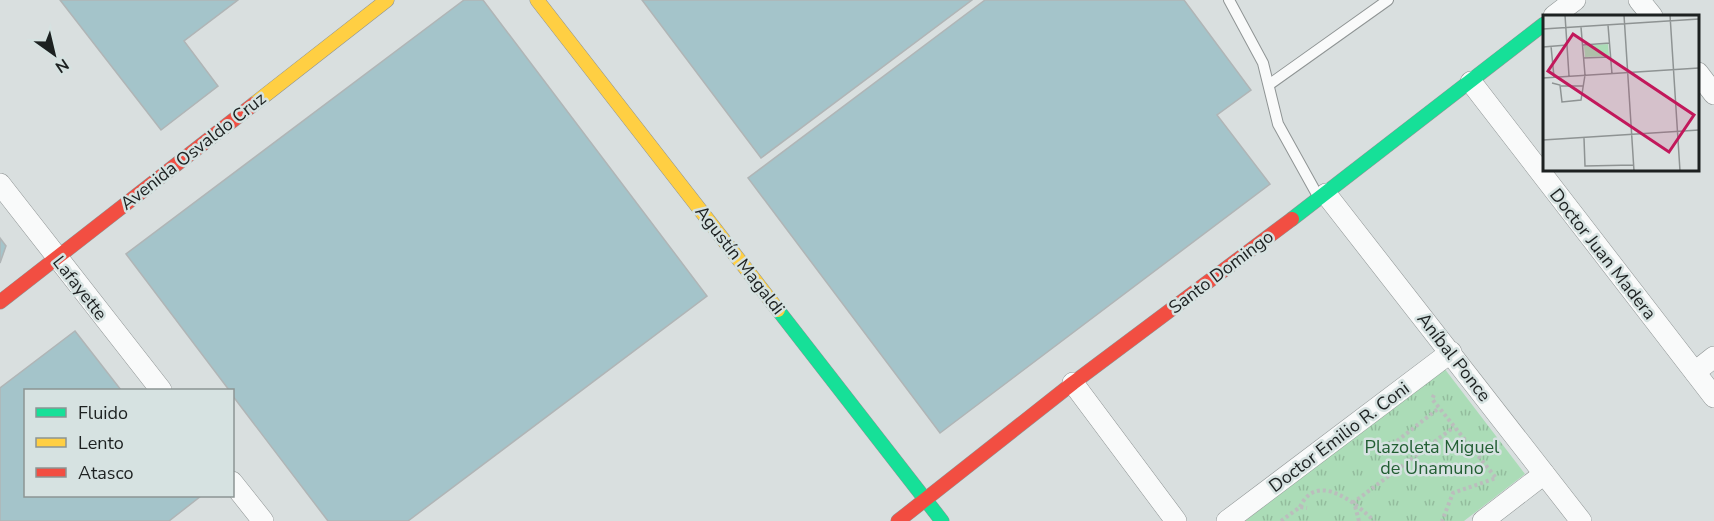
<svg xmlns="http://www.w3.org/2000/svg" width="1714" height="521" font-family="'Nunito Sans',sans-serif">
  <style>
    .park { fill: url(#park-tufts) }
    .building { fill: #a4c4ca; stroke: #b0b5b6; stroke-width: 1.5 }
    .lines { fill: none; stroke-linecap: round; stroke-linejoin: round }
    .lane-casing { stroke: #8f9494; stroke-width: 12 }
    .street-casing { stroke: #8f9494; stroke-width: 22 }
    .fast-casing { stroke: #8f9494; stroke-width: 15 }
    .slow-casing { stroke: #8f9494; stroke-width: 15 }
    .jam-casing { stroke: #8f9494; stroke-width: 15 }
    .path { stroke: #bbbdbd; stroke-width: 4; stroke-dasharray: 3 3; stroke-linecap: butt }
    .lane { stroke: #f9fafa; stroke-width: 10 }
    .street { stroke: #f9fafa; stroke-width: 21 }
    .fast { stroke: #16e098; stroke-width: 14 }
    .slow { stroke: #ffcf43; stroke-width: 14 }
    .jam { stroke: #f24e42; stroke-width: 14 }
    .labels { text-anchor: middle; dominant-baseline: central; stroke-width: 5; stroke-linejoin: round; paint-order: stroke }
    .street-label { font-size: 18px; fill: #1d2121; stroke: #d6e2e1 }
    .park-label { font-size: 18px; fill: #225e33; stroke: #d6e2e1 }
    .inset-road { fill: none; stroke: #8e9393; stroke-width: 1.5 }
    .view { fill: #c2185b; fill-opacity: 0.15; stroke: #c2185b; stroke-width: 3 }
    .inset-edge { fill: none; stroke: #1d2121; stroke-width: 3 }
  </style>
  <defs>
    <pattern id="park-tufts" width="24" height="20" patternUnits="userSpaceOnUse" patternTransform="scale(1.5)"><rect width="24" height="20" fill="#abdcb7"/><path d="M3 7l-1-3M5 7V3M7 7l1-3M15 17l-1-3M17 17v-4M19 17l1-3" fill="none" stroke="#93bc9d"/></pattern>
  </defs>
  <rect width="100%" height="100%" fill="#d9dfdf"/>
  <!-- park -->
  <path class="park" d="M1444,368L1525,474L1464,521H1245Z"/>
  <!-- building -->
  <g class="building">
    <path d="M60,0H238L184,41L218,86L161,130Z"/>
    <path d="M464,0H483L707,296L408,521H328L232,395V390H229L126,254Z"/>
    <path d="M642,0H972L761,158Z"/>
    <path d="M985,0H1184L1251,90L1217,115L1270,184L940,433L748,178Z"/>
    <path d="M0,238L6,246L0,263Z"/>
    <path d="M75,331L121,390H26V496H201L169,521H0V388Z"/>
  </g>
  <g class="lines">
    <defs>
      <g id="lane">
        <path d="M1229,0L1263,63L1278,124L1319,198"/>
        <path d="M1270,84L1388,0"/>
      </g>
      <g id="street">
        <path d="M1639,0L1652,16"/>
        <path d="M1554,16L1575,0"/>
        <path d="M1698,73L1714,94"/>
        <path d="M1471,82L1714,397"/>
        <path d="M0,184L161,390"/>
        <path d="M1326,194L1581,521"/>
        <path d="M1695,372L1714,357"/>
        <path d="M1073,383L1176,521"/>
        <path d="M232,482L263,521"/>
        <path d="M1227,521L1451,352"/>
        <path d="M1483,521L1544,474"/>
      </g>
      <g id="fast">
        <path d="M1292,219L1544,24"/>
        <path d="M778,310L942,521"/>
      </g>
      <g id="slow">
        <path d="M537,0L778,310"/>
        <path d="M254,104L387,0"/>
      </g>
      <g id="jam">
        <path d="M0,302L254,104"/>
        <path d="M898,521L1073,383L1292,219"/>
      </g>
    </defs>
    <!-- lane casing -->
    <use href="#lane" class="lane-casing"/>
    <!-- street casing -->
    <use href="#street" class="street-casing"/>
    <!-- fast casing -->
    <use href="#fast" class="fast-casing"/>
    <!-- slow casing -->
    <use href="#slow" class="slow-casing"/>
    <!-- jam casing -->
    <use href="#jam" class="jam-casing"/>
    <!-- path -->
    <g class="path">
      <path d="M1434,395L1432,399L1496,478L1453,493L1442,521"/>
      <path d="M1397,441L1439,408"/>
      <path d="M1300,507C1317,470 1357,504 1374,521"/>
      <path d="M1281,521L1300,507L1307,508"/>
      <path d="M1359,521L1354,502L1454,427"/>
    </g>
    <!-- lane -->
    <use href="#lane" class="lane"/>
    <!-- street -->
    <use href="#street" class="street"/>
    <!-- fast -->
    <use href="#fast" class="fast"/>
    <!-- slow -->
    <use href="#slow" class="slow"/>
    <!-- jam -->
    <use href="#jam" class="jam"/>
  </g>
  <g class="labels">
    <!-- street labels -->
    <g class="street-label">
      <text transform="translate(193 151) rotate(-38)">Avenida Osvaldo Cruz</text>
      <text transform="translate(1603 254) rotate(52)">Doctor Juan Madera</text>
      <text transform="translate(740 260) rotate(52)">Agustín Magaldi</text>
      <text transform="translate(1221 272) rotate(-37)">Santo Domingo</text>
      <text transform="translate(80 288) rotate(52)">Lafayette</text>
      <text transform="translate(1454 357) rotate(52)">Aníbal Ponce</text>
      <text transform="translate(1339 437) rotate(-37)">Doctor Emilio R. Coni</text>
    </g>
    <!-- park labels -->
    <g class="park-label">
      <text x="1432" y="447">Plazoleta Miguel<tspan x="1432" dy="21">de Unamuno</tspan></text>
    </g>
  </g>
  <!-- overview -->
  <g transform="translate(1543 15)">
    <rect width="156" height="156" fill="#d9dfdf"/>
    <path d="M65,29L66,41L42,42L41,31Z" fill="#abdcb7"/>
    <path class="inset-road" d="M22,0L26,61M81,0L91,156M127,0L137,156M65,10L69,59M38,12L42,60M0,14L156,4M40,30L67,28M8,31L11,62M0,32L24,30M40,43L68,42M0,63L156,53M9,68L17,70L19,87L38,85L42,60M18,71H40M41,123L42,151L91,150M0,125L156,115"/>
    <path class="view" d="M30,19L151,100L126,137L5,56Z"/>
    <rect width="156" height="156" class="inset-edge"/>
  </g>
  <!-- legend -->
  <rect x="24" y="389" width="210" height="108" fill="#d6e2e1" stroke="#8c9594" stroke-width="1.5"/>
  <rect x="36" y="408" width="30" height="9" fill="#16e098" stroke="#8c9594" stroke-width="1.5"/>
  <text x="78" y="419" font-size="18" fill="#1d2121">Fluido</text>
  <rect x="36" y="438" width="30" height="9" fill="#ffcf43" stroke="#8c9594" stroke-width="1.5"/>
  <text x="78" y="449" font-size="18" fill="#1d2121">Lento</text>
  <rect x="36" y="468" width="30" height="9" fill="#f24e42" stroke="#8c9594" stroke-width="1.5"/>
  <text x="78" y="479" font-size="18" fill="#1d2121">Atasco</text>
  <!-- north arrow -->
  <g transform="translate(54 54) rotate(146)" stroke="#d6e2e1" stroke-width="4.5" paint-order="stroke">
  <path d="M0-4.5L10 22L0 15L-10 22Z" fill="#1d2121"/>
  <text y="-9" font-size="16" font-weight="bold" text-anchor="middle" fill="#1d2121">N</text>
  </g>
</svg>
